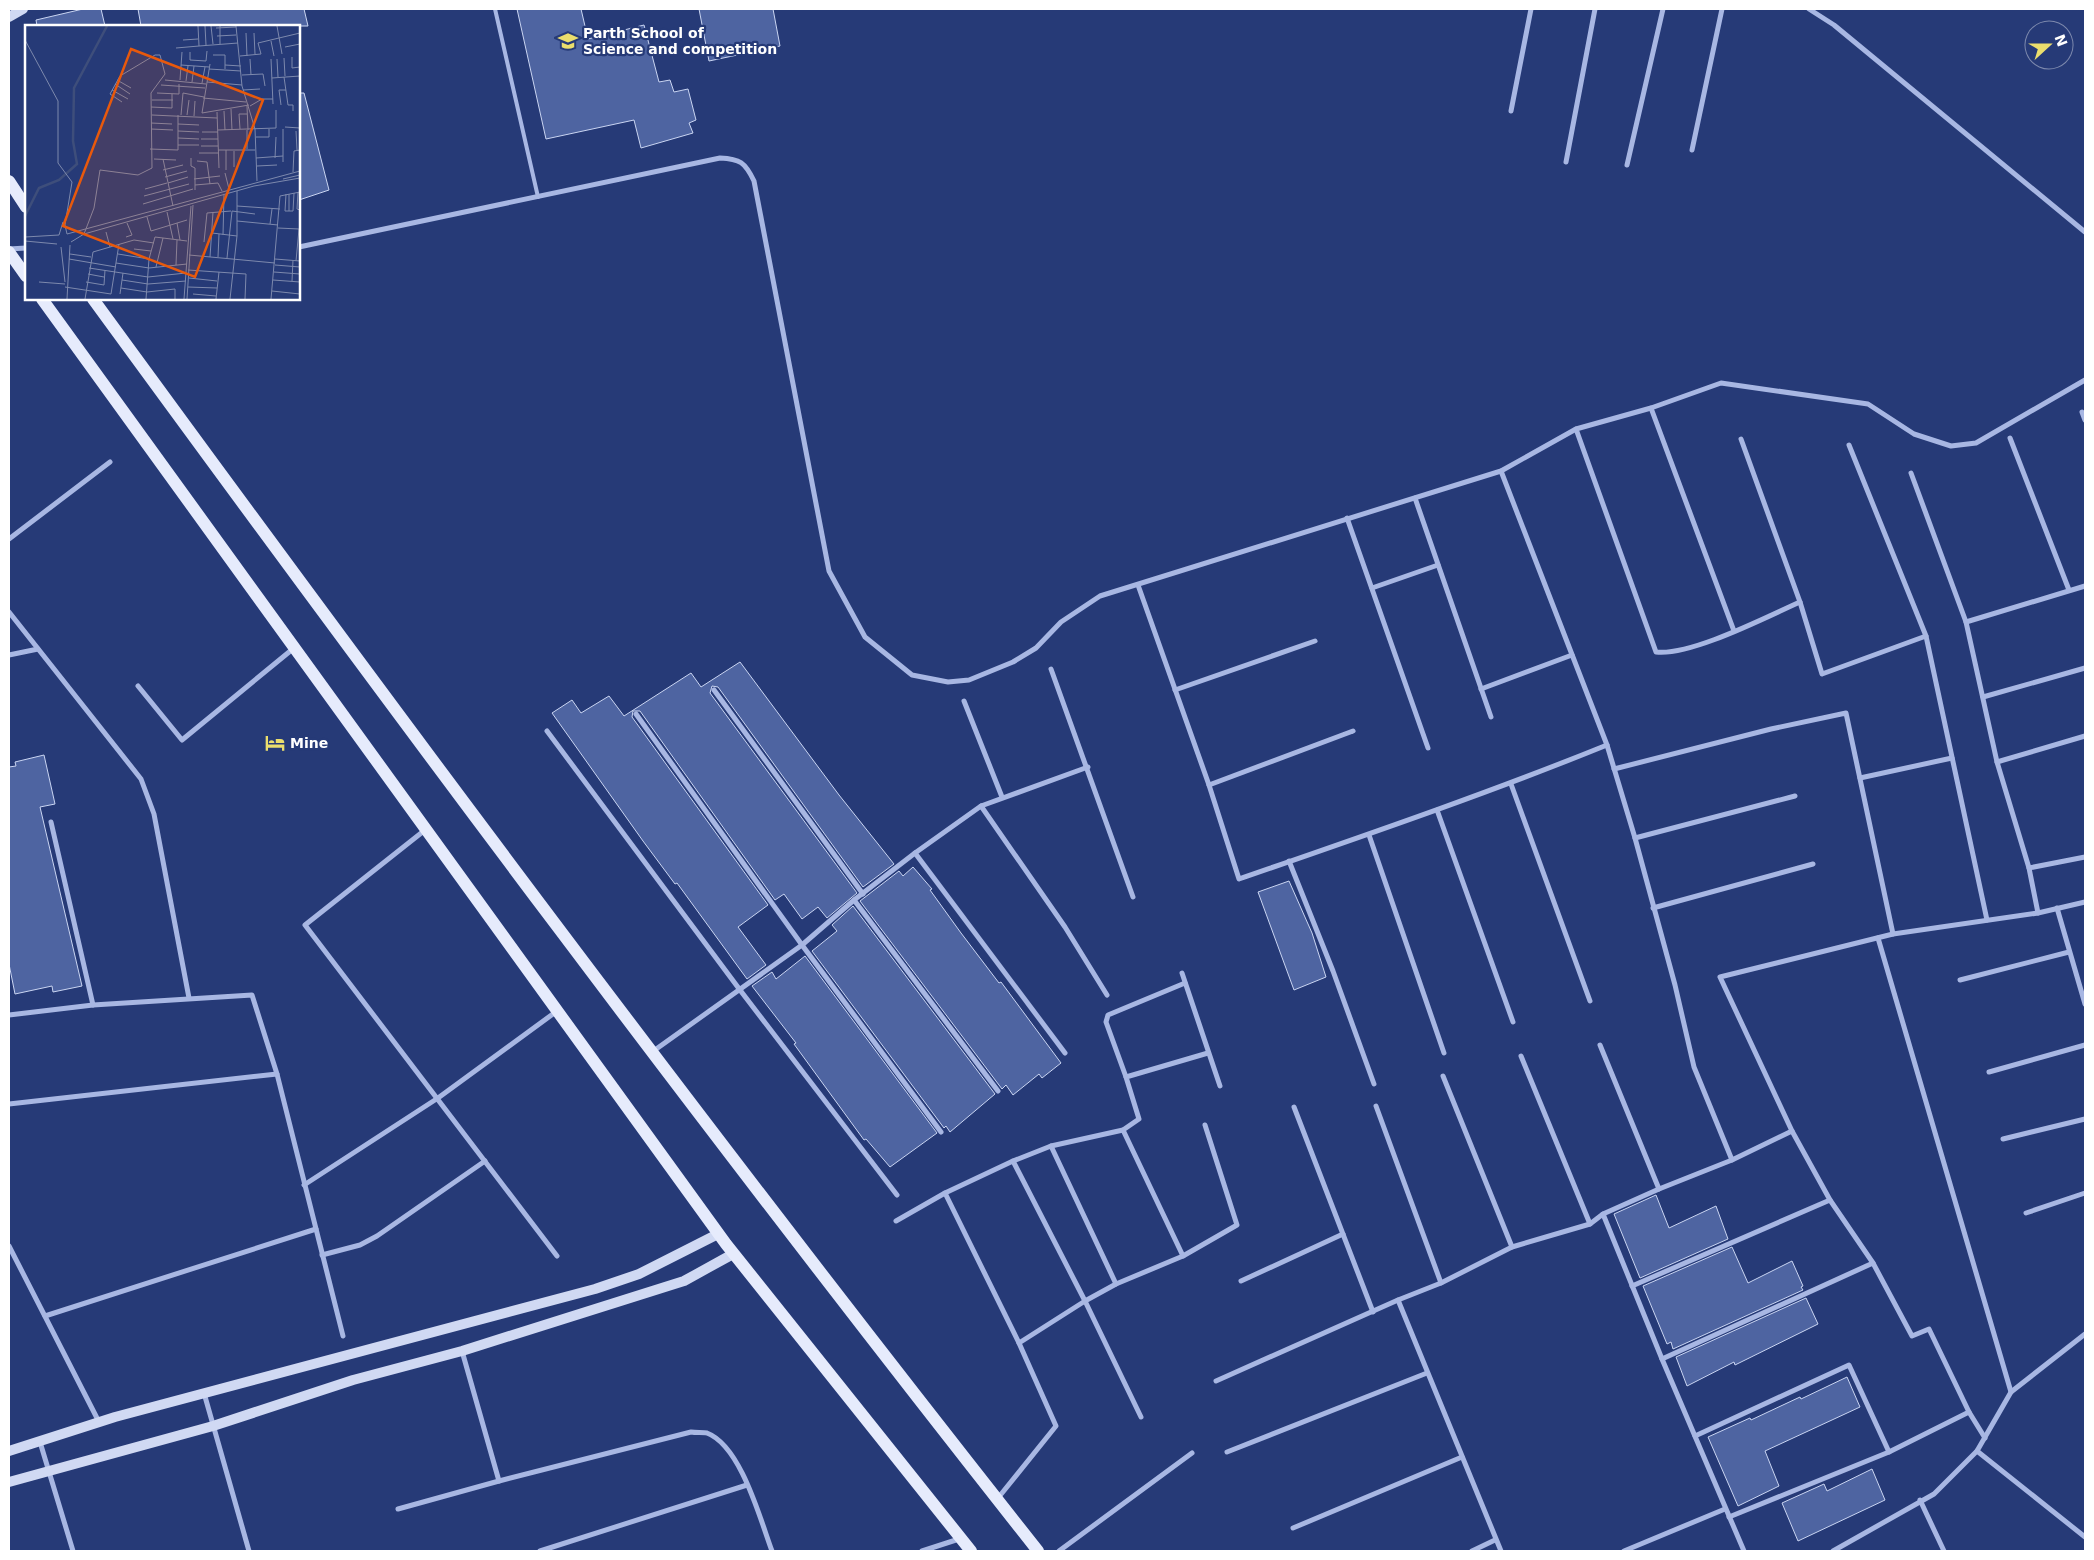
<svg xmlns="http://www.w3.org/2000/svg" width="2094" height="1560" font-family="'DejaVu Sans',sans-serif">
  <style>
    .building { fill: #4e64a1; stroke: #cad5f2 }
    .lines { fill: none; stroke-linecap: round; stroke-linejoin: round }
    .lane { stroke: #a8b7e3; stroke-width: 4 }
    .street { stroke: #a8b7e3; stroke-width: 5 }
    .secondary { stroke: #d0d9f3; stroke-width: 10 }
    .primary { stroke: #e6ebfc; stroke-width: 12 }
    .labels { text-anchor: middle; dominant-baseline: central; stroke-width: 4.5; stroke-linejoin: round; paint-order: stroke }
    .poi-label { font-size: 14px; font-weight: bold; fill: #fff; stroke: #263a77; text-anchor: start }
    .inset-river { fill: none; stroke: #3e4e7b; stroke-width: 2.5 }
    .inset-road { fill: none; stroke: #7d89ad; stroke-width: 1 }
    .view { fill: #e8590c; fill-opacity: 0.15; stroke: #e8590c; stroke-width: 2.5 }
    .inset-edge { fill: none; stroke: #fff; stroke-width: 2.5 }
  </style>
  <rect width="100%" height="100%" fill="#263a77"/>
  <!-- building -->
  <g class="building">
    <path d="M83,9H101L105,26H37L36,20Z"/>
    <path d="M138,9H304L308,26H141Z"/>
    <path d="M517,9H581L588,39L644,25L659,82L670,80L674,92L688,89L696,120L689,123L693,133L641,148L634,120L546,139Z"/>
    <path d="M699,9H773L780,46L709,61Z"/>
    <path d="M299,93H304L329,190L299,200Z"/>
    <path d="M740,662L839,795L894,864L863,887L718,687L712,686L710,693L857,893L827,918L818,907L802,919L784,894L775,900L640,711H633L632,717L768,905L738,927L766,965L747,979L677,883L675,884L643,841L552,713L572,700L581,713L609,696L624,716L691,673L701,687Z"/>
    <path d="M44,755L55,804L40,807L82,986L53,992L52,986L15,994L9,964V767L16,766L15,762Z"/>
    <path d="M913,867L932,889L930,890L961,933L999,983L1001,982L1061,1063L1042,1078L1039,1074L1013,1095L1006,1085L1002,1089L860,901L899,871L903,876Z"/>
    <path d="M1289,881L1312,933L1326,977L1294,990L1258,892Z"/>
    <path d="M853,906L995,1094L950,1132L946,1126L944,1128L812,951L837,931L832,925Z"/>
    <path d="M805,956L937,1133L890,1167L866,1139L864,1140L794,1044L796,1043L752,986L772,972L776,979Z"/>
    <path d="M1656,1195L1669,1228L1716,1206L1728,1239L1640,1278L1614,1214Z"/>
    <path d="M1732,1247L1748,1283L1792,1261L1803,1286L1801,1287L1803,1290L1673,1349L1671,1342L1667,1344L1643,1286Z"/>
    <path d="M1806,1298L1818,1324L1735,1365L1734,1362L1687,1386L1676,1357Z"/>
    <path d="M1847,1377L1860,1407L1765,1451L1779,1486L1738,1506L1708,1437L1750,1418L1751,1420L1800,1397L1801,1399Z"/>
    <path d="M1872,1469L1885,1500L1798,1541L1782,1503L1824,1484L1827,1491Z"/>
  </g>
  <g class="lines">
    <!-- lane -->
    <path class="lane" d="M495,9L538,197"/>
    <!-- street -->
    <g class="street">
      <path d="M1809,9L1834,25L2085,232"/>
      <path d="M1511,111L1531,9"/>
      <path d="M1692,150L1722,9"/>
      <path d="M1566,162L1595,9"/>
      <path d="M1627,165L1663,9"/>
      <path d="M299,247L720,158C740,159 745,162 754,181L829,571L865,637L912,675L948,682L969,680L1013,662L1036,648L1061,622L1100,596L1501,471L1576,429L1651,408L1721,383L1868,404L1914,434L1951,446L1976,443L2085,380"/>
      <path d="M9,249L26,248"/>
      <path d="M1651,408L1734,631"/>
      <path d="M2082,412L2085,420"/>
      <path d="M1576,429L1656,652C1691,656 1766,617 1800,602"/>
      <path d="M2010,438L2069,590"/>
      <path d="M1741,439L1800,602L1822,674L1926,636"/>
      <path d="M1849,445L1926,636L1987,920"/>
      <path d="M1501,471L1607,745L1635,838L1675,985L1694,1067L1732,1160"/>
      <path d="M1911,473L1966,622L1997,762L2029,868L2038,913"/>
      <path d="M1415,498L1491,717"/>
      <path d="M1347,518L1428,748"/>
      <path d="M9,539L110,462"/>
      <path d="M1138,585L1209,785L1239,879C1363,836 1486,794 1607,745"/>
      <path d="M1372,588L1438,565"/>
      <path d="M9,612L141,779L154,814L189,998"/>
      <path d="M1966,622L2085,586"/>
      <path d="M9,655L38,649"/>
      <path d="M1051,669L1133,897"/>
      <path d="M138,686L182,740L294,648"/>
      <path d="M1481,689L1572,655"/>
      <path d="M714,690L863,894"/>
      <path d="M1175,690L1315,641"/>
      <path d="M1983,697L2085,668"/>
      <path d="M964,701L1002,797"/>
      <path d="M636,714L802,945L941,1132"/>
      <path d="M547,731L740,990L897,1195"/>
      <path d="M1997,762L2085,736"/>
      <path d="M1614,769L1771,729L1846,713L1893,934"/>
      <path d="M1860,778L1952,758"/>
      <path d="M1511,784L1590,1001"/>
      <path d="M1209,785L1353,731"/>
      <path d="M981,806L1065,927L1107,995"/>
      <path d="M1437,810L1513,1022"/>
      <path d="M51,822L93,1005"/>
      <path d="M425,830L305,925L557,1256"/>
      <path d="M1369,835L1444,1053"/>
      <path d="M1635,838L1795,796"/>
      <path d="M915,853L1065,1053"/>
      <path d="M1289,861L1333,971L1374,1084"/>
      <path d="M2029,868L2085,857"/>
      <path d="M854,900L998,1091"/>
      <path d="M1653,908L1813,864"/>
      <path d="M2057,908L2085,1004"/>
      <path d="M1878,938L2011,1392"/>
      <path d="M1182,973L1220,1086"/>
      <path d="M1960,980L2069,952"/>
      <path d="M9,1015L93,1005L252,995L277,1074L343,1336"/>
      <path d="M1600,1045L1659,1189"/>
      <path d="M652,1052L802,945L854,900L915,853L981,806L1088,767"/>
      <path d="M1521,1056L1590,1224"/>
      <path d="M1989,1072L2085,1045"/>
      <path d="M1443,1076L1512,1247"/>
      <path d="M1126,1077L1106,1022L1108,1015L1185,983"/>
      <path d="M9,1104L277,1074"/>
      <path d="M1376,1106L1441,1283"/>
      <path d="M1294,1107L1373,1312"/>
      <path d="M1123,1130L1183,1256"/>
      <path d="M2003,1139L2085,1119"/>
      <path d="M1051,1146L1116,1284"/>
      <path d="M1013,1161L1085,1301L1141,1417"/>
      <path d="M304,1185L438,1098L557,1011"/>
      <path d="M945,1193L1019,1343L1056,1426L998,1498"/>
      <path d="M2026,1213L2085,1193"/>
      <path d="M1603,1214L1662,1359L1744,1551"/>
      <path d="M896,1221L945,1193L1013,1161L1051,1146L1123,1130L1139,1119L1126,1077L1208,1053"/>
      <path d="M9,1246L99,1422"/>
      <path d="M322,1255L360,1245L377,1236L485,1161"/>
      <path d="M1241,1281L1343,1234"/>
      <path d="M1632,1286L1830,1200"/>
      <path d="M1398,1300L1501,1551"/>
      <path d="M45,1316L316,1229"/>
      <path d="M1019,1343L1085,1301L1116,1284L1183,1256L1237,1225L1205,1125"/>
      <path d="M462,1351L499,1481"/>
      <path d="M1662,1359L1873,1263"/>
      <path d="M1216,1381L1398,1300L1441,1283L1512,1247L1590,1224L1603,1214L1659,1189L1732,1160L1792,1131"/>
      <path d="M204,1393L249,1551"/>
      <path d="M1695,1436L1849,1365L1889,1452"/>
      <path d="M1985,1438L1969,1412L1929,1329L1912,1336L1873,1263L1830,1200L1792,1131L1720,977L1893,934L2038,913L2085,902"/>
      <path d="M40,1442L73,1551"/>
      <path d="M1977,1451L2085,1537"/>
      <path d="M1227,1452L1427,1373"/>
      <path d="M1920,1500L1944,1551"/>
      <path d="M398,1509L499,1481L691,1432C696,1433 703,1432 707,1433C741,1446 760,1519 772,1551"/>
      <path d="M1729,1517L1889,1452L1969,1412"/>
      <path d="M1293,1528L1462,1457"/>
      <path d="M540,1551L747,1485"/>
      <path d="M922,1551L959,1539"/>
      <path d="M1059,1551L1192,1453"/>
      <path d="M1472,1551L1495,1540"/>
      <path d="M1624,1551L1725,1509"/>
      <path d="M1833,1551L1934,1494L1977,1451L2011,1392L2085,1334"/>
    </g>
    <!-- secondary -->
    <g class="secondary">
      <path d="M9,17L23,9"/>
      <path d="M9,1451L115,1417L595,1289L639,1274L718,1234"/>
      <path d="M9,1482L213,1426L353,1380L462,1351L684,1281L733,1254"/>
    </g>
    <!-- primary -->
    <g class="primary">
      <path d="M9,181L26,207"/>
      <path d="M9,252L26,276"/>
      <path d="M42,299L726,1244L971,1551"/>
      <path d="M93,299C401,721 714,1141 1038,1551"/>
    </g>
  </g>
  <!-- icons -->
  <defs>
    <symbol id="school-bare" viewBox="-9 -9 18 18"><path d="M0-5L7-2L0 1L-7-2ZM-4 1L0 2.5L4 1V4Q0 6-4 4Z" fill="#ebde6d" stroke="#263a77" stroke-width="2.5" paint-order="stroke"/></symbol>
    <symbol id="hotel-bare" viewBox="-9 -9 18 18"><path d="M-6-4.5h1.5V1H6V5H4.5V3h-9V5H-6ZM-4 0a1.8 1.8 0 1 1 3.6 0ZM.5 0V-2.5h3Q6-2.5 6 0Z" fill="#ebde6d" stroke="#263a77" stroke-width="2.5" paint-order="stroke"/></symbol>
  </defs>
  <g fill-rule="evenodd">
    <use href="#school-bare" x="554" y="27" width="28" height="28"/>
    <use href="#hotel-bare" x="261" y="729" width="28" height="28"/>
  </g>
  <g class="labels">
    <!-- poi labels -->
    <g class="poi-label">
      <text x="583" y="33">Parth School of<tspan x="583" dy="16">Science and competition</tspan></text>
      <text x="290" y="743">Mine</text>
    </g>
  </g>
  <!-- overview -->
  <g transform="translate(25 25)">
    <rect width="275" height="275" fill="#263a77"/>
    <path class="inset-river" d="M0,191L14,163L34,155L52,139L48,116L49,63L82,1"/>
    <path class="inset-road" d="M180,1L181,20M186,1L188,19M195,1V19M211,1L217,61L230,104L232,156M252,1L257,29M191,3L211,2M221,8L222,31M229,8L230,29M192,11L211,10M0,15L33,76V138L47,157L40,200L42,209L275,146M158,15L173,14M246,16L249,31M174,21L213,18M260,22L275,19M151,23L174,21L173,1M165,27V35L181,36L182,26M188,30H200V44M215,31L236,29L233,18L275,8M267,32V43L275,42M259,33L260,51M225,34L226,50M246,34L248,79M252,34L253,52M185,39L177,88L224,80M156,40L184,42M200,40L216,41M184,44L216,46M217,50L238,49L240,61M259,52L263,80H268V86M247,53L275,51M92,55L106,63M140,55L181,59M155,55L157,27M161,56L163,41M167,57L169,41M182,57L217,60M177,58L180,42M90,59L105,69M136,60L180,63M87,65L103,74M218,65L235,64M132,68L154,69V59M178,73L221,77M127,75H148M256,80L254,65H261M222,81L223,105M225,81L237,74H248M126,82L147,83V69M206,84L207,105M199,86L200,105M192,87L194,143M127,90L192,93M156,90L158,68L179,72M162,90L164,75M169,91L170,76M126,98L147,99M153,99L174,100M260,102L275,103M126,104L148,105M215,104L214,89H222M258,104V137M193,105L251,103V85M222,105V124M153,106L174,107M271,106L272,125M177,107H193M231,112H244V104M153,113L174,114M176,114H193M153,120H174M176,121H193M125,124L153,125V90M193,125H230M201,125V145M209,126V142M174,128H194M166,133V141L170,143V165M231,133L258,131M250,133L251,112M129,134L151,135M138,134L148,181M172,136L182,137L185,159M232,141L252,140M138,145L158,140M268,147L269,126L275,125M200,148L204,164M140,152L162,146M169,154L195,151M258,154L275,150M143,158L163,152M170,160L193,158L197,166M120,164L142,158M273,167L272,184L275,185M261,169L260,186H268L269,168M119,171L164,159M118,179L168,164M212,181L255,184M264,186V169M142,187L148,214M122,192L126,206L162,195M212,196L253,200M152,198L155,215M245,199L247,184M253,203L274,204M81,207L85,222M187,208L212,211M59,209L69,183L75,145L113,150L127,143L126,68L140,49L135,30H130L95,51L85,69L97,77M198,210L199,170M0,212L34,210L38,197M101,212L107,210L102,198M0,216L32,219M46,217L59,209L229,161L275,153M179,217L182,188L206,186M36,222L40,257M109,224L126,226M45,229L66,232M93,229L124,234M164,230L250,238M185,232L188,187M193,232L194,209M202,233L207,186L230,189M44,234L91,242M250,234L275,236M271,236L274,204M91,238L124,243L162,239M151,240L152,215M250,240L275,242M131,242L138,213M64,243L123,252L161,248M163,245L221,249L220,274M249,247L275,249M63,249L79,252M164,253L192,256M97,255L123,259L161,256M248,255L275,257M267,256L268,235M14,257L40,259M61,257L79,260L80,245M40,262L86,269L94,219M163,262L192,263M96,263L122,267L150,264V274M247,266L275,269M95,269L98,248M168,269L191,271M42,274L45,220M60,274L68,227L109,215L129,218M121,274L124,234L130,212L162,216M159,274L166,181M162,274L168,180M191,274L194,247M205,274L212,211V166M246,274L255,171L275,167"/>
    <path class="view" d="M106,24L238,75L170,252L38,201Z"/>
    <rect width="275" height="275" class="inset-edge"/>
  </g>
  <!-- border -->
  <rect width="2094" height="1560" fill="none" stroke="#ffffff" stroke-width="20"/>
  <!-- north arrow -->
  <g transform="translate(2049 45) rotate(69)"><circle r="24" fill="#263a77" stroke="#7d89ad"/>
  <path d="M0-4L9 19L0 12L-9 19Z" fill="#ebde6d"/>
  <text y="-8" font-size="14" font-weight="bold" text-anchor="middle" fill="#ffffff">N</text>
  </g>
</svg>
